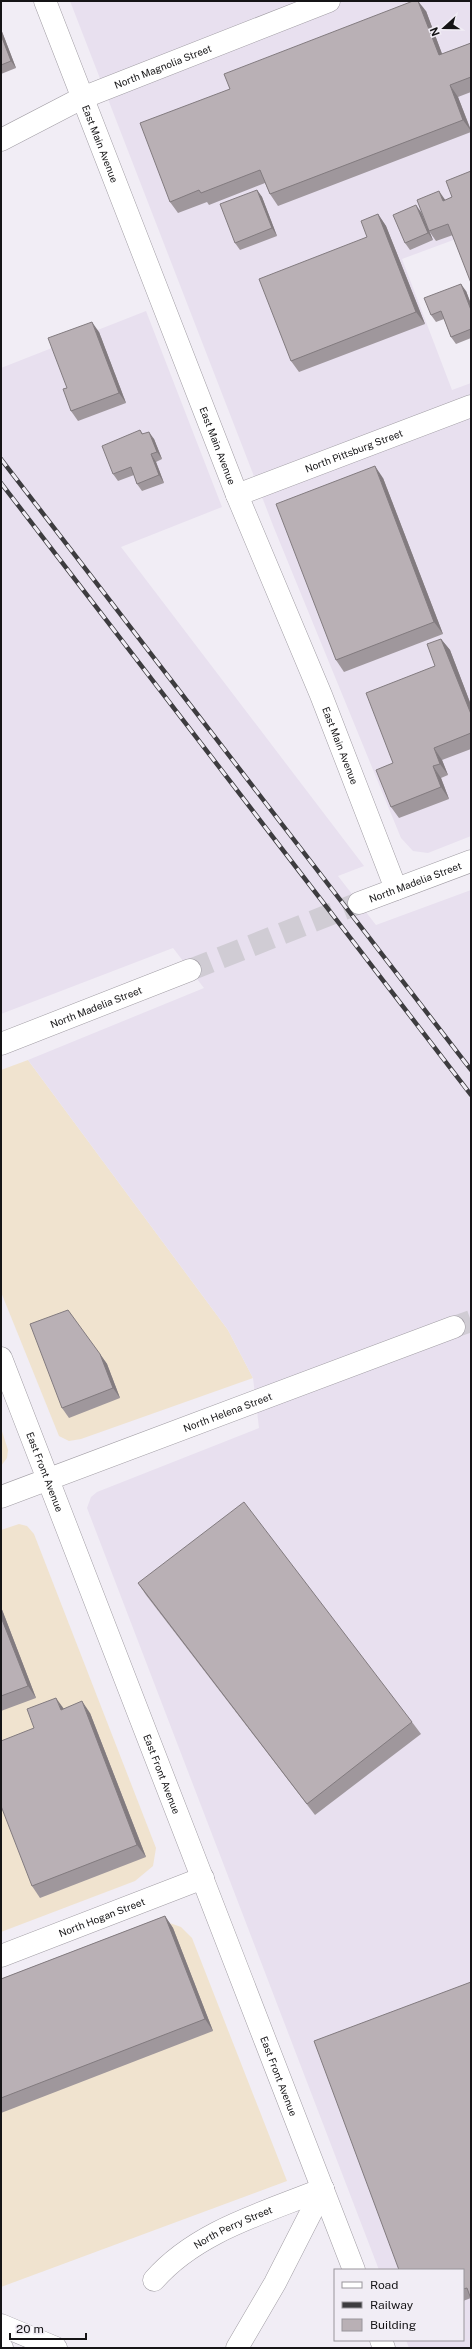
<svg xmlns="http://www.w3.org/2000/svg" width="472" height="2349" font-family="'Public Sans',sans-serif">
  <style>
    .commercial { fill: #f0e3cf }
    .built { fill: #e8e0ef }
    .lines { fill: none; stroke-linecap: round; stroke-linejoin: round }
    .minor-tunnel { stroke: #d0ccd4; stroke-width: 22; stroke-dasharray: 22 11; stroke-linecap: butt }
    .minor-casing { stroke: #a19da4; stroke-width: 23 }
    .minor { stroke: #fff; stroke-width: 22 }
    .rail-casing { stroke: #3d3c3f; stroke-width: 4.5 }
    .rail { stroke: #f1edf5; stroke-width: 3; stroke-dasharray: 9; stroke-linecap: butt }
    .wall { fill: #9f979c }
    .shaded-wall { fill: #827b7f }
    .building { fill: #b9b0b5; stroke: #827b7f }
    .labels { text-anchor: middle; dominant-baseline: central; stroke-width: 3; stroke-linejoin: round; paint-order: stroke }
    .street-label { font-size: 10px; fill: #151416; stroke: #f1edf5 }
  </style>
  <rect width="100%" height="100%" fill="#f1edf5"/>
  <!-- commercial -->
  <g class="commercial">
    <path d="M28,1060L228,1330L253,1378L81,1439L69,1441L59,1436L1,1292V1070Z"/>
    <path d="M1,1428L8,1450L7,1458L1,1466Z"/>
    <path d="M19,1524L27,1526L34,1534L156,1848L153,1866L135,1881L1,1932V1530Z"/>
    <path d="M164,1921L181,1927L192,1938L287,2181L1,2287V1980Z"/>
  </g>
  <!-- built -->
  <g class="built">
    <path d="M70,1H471V278L456,239L402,259L452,390L471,383V836L428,853L413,851L401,838L274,528Z"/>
    <path d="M146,311L222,507L121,547L364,866L338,876L376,925L471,890V2348H409L406,2340H463V2270H379L87,1508L91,1497L97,1492L259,1428L253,1378L228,1330L28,1060L204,988L173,948L1,1014V368Z"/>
  </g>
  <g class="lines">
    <!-- minor-tunnel -->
    <g class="minor-tunnel">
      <path d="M190,970L359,903"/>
      <path d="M454,1327L471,1321"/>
    </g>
    <defs>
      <g id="minor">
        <path id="s1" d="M45,1L237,495L321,695L396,889"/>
        <path id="s2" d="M1,140L82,98L329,1"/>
        <path id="s3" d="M237,495L471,406"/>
        <path id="s4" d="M359,903L471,861"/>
        <path id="s5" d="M1,1044L190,970"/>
        <path id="s6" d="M1,1358L354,2270"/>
        <path id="s7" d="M1,1497L454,1327"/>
        <path id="s8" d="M1,1956L203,1878"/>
        <path id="s9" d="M154,2280C197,2231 264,2213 323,2189"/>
        <path d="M1,2325L56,2348"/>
        <path d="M381,2340L384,2348"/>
        <path d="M1,2348H2"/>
        <path d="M237,2348L275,2283L323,2189"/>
      </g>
    </defs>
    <!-- minor casing -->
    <use href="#minor" class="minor-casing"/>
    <!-- minor -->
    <use href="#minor" class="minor"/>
    <defs>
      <g id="rail">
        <path d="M1,459L471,1070"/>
        <path d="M1,483L471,1095"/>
      </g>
    </defs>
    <!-- rail casing -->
    <use href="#rail" class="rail-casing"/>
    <!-- rail -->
    <use href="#rail" class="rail"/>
  </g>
  <!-- wall -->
  <g class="wall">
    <path d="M426,11L442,54L471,43V92L458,97L471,130V132L278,206L270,194L265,183L209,205L207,202L178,213L170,202L230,89Z"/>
    <path d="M1,29L16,68L1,74Z"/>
    <path d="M471,171L453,235L436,241L429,231L446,200L452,197Z"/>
    <path d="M257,190L262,197L277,236L240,250L235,243Z"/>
    <path d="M421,212L433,240L410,250L405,243Z"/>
    <path d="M378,214L386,226L425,324L299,372L291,361L367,237Z"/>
    <path d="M466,291L471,304V338L456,344L451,337L444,319L436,322L431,315Z"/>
    <path d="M99,332L126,403L78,421L71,411L67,388Z"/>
    <path d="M140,430L143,434L154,439L162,459L156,462L164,483L142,491L137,484L134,475L118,481L113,474Z"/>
    <path d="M383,478L443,634L344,672L336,660Z"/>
    <path d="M441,639L450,650L471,705V749L442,760L448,775L441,778L449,799L399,818L391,807L393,763L435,666Z"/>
    <path d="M100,1354L107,1364L120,1398L69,1418L62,1408Z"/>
    <path d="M138,1583L412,1722L421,1734L315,1815L146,1595Z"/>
    <path d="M1,1607L36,1698L1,1711Z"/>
    <path d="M64,1709L90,1713L146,1857L40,1898L32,1886L34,1728Z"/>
    <path d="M165,1916L173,1928L213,2031L1,2113V1979Z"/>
    <path d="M471,1982V2298L463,2301V2270Z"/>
  </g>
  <!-- shaded-wall -->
  <g class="shaded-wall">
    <path d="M418,1L426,11L447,67L439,55Z"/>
    <path d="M1,29L16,68L11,61L1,35Z"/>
    <path d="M450,85L458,97L471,131L463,120Z"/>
    <path d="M257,190L262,197L277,236L272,228Z"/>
    <path d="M439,191L446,201H443Z"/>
    <path d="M416,205L421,212L433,240L428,233Z"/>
    <path d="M378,214L386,226L425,324L416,312Z"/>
    <path d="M461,284L466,291L471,304V310Z"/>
    <path d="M92,322L99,332L126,403L119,393Z"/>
    <path d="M149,432L154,439L162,459L157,452Z"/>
    <path d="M151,454L156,462L164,483L159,475Z"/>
    <path d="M375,466L383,478L443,634L434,622Z"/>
    <path d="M441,639L450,650L471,705V714Z"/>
    <path d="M434,748L442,760L448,775L440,764Z"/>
    <path d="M433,766L441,778L449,799L441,787Z"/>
    <path d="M100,1354L107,1364L120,1398L113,1388Z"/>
    <path d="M1,1607L36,1698L28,1686L1,1617Z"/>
    <path d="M56,1698L64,1709L61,1710Z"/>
    <path d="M82,1701L90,1713L146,1857L137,1845Z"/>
    <path d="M165,1916L173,1928L213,2031L205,2019Z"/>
  </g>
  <!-- building -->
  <g class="building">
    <path d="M413,1H418L439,55L471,43V77L450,85L463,120L270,194L260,170L201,193L199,190L170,202L140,123L230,89L224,74Z"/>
    <path d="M1,35L11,61L1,65Z"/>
    <path d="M471,171V283L448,224L429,231L417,200L439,191L443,201L452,197L446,181Z"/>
    <path d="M257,190L272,228L235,243L220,204Z"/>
    <path d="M416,205L428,233L405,243L393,215Z"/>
    <path d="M378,214L416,312L291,361L259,279L367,237L361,221Z"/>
    <path d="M461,284L471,310V329L451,337L441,311L431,315L424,298Z"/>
    <path d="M92,322L119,393L71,411L63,389L67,388L48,338Z"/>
    <path d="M140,430L142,434L149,432L157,452L151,454L159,475L137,484L131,467L113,474L102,446Z"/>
    <path d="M375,466L434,622L336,660L276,504Z"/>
    <path d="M441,639L471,714V733L434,748L440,764L433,766L441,787L391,807L376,770L393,763L366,693L435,666L427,644Z"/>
    <path d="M68,1310L100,1354L113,1388L62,1408L30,1324Z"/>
    <path d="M244,1502L412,1722L307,1804L138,1583Z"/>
    <path d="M1,1617L28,1686L1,1696Z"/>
    <path d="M56,1698L61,1710L82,1701L137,1845L32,1886L1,1806V1741L34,1728L27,1709Z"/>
    <path d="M165,1916L205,2019L1,2098V1979Z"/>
    <path d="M471,1982V2299L467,2288L463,2289V2270H399L314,2041Z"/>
  </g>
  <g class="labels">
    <!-- street labels -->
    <g class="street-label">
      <text stroke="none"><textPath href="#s2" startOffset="178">North Magnolia Street</textPath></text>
      <text stroke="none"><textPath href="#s1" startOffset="153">East Main Avenue</textPath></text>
      <text stroke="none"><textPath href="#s1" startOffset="477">East Main Avenue</textPath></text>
      <text stroke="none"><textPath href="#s3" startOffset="125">North Pittsburg Street</textPath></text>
      <text stroke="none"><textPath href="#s1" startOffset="801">East Main Avenue</textPath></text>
      <text stroke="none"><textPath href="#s4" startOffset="60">North Madelia Street</textPath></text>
      <text stroke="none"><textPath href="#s5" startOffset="102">North Madelia Street</textPath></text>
      <text stroke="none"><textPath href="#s7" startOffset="242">North Helena Street</textPath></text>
      <text stroke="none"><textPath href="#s6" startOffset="122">East Front Avenue</textPath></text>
      <text stroke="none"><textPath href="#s6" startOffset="446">East Front Avenue</textPath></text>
      <text stroke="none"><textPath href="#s8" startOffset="108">North Hogan Street</textPath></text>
      <text stroke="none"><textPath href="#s6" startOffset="770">East Front Avenue</textPath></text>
      <text stroke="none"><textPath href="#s9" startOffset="96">North Perry Street</textPath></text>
    </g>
  </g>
  <!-- border -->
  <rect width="472" height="2349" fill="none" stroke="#151416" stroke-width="4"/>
  <!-- legend -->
  <rect x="334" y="2269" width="130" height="72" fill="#f1edf5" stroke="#99969c"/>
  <rect x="342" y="2282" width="20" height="6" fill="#ffffff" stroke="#99969c"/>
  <text x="370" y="2289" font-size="12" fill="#151416">Road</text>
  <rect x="342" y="2302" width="20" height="6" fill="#3d3c3f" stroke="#99969c"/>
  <text x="370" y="2309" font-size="12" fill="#151416">Railway</text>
  <rect x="342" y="2319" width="20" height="12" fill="#b9b0b5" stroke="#99969c"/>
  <text x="370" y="2329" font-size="12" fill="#151416">Building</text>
  <!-- north arrow -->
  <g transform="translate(444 28) rotate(249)" stroke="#f1edf5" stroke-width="3" paint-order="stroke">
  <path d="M0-3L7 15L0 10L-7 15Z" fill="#151416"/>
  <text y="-6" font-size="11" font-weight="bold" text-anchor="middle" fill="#151416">N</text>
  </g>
  <!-- scale -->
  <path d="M10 2333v6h76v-6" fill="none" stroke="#151416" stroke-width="2"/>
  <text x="16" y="2333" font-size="12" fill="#151416" stroke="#f1edf5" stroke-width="3" paint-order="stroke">20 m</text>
</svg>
